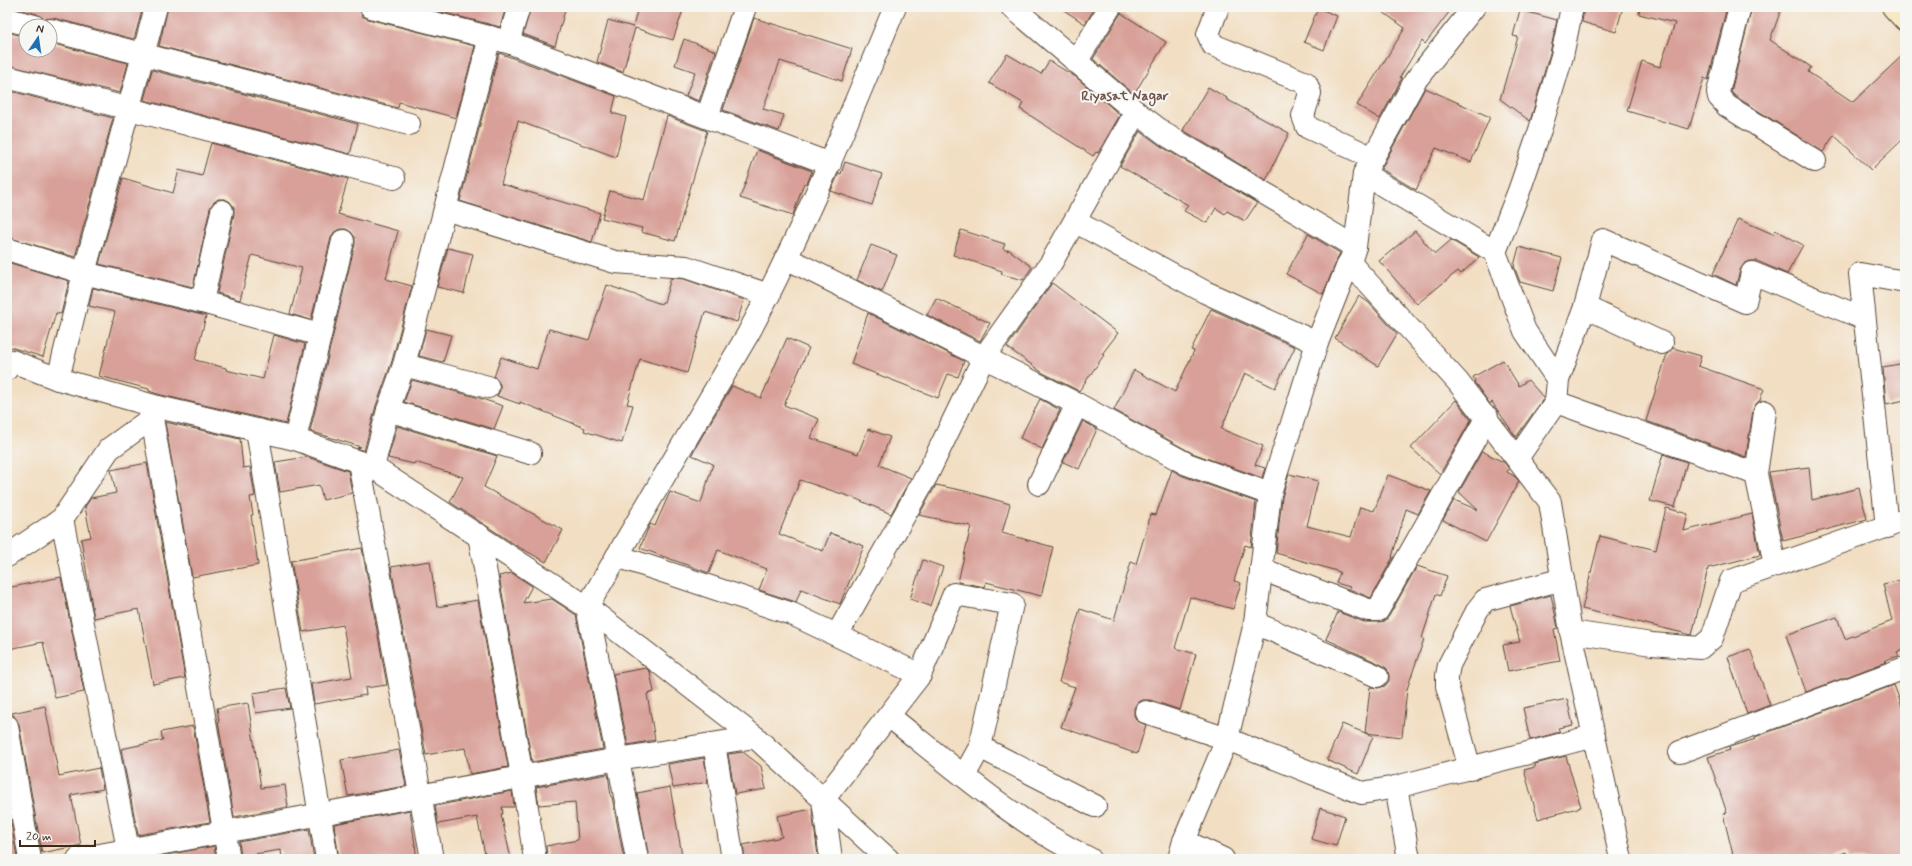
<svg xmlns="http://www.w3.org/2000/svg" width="1912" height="866" font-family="Mynerve,sans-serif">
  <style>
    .building { fill: #d8a098 }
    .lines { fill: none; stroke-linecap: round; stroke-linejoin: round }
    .street-casing { stroke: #564537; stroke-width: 24 }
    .secondary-casing { stroke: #564537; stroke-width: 24 }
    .street { stroke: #fff; stroke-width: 22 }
    .secondary { stroke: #f7e9c3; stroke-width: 22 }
    .labels { text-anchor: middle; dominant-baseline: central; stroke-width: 4; stroke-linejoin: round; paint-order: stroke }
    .neighbourhood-label { font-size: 14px; font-weight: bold; fill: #725349; stroke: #f6f6f2 }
  </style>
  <rect width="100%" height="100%" fill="#f6f6f2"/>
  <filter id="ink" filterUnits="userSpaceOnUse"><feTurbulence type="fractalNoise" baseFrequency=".025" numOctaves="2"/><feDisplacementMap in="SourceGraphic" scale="8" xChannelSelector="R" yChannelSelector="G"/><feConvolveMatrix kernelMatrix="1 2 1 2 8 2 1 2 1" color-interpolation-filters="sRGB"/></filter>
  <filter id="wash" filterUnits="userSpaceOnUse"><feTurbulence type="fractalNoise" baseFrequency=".012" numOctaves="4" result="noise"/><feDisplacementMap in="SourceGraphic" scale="16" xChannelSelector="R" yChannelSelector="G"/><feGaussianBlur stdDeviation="0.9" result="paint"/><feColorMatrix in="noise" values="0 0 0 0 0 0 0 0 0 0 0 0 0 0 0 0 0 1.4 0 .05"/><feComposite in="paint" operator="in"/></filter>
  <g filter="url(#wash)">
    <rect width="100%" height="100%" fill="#f2dec2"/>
    <g id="blocks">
      <!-- building -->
      <g class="building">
        <path d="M11,7H143L134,39L53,18L44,19L37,14Z"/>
        <path d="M168,7H359L362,16L368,19L475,46L456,118L399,102L398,108L159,46Z"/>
        <path d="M422,7H506L500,27Z"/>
        <path d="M531,7H566L555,46L523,34Z"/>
        <path d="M638,7H684L673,40L635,28L623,72L597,62L608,20L633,27Z"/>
        <path d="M1059,7H1095L1085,24Z"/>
        <path d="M1376,7H1453L1425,44L1422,41L1400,77L1402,78L1380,119L1357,105L1405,28Z"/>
        <path d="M1584,7H1623L1616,32L1582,22Z"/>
        <path d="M1640,7H1727L1708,80L1704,78L1689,129L1627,111L1642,61L1660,67L1675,23L1639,14Z"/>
        <path d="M1752,7H1782L1770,40L1811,67L1808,72L1853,102L1905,53V137L1871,170L1834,135L1823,152L1735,96L1731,92Z"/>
        <path d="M1318,8L1337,16L1324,50L1304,42Z"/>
        <path d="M1520,10L1557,20L1550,53L1530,121L1500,99L1518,37L1513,36Z"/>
        <path d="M1121,13L1166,42L1134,94L1093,59Z"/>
        <path d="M754,18L852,49L842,81L780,61L763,109L784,115L779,131L723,110Z"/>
        <path d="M7,32L26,37V50H50V43L128,63L120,93L7,65Z"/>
        <path d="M684,39L716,51L699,101L686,96L695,72L675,65Z"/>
        <path d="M499,53L616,96L612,113L626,117L616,157L518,121L501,184L600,213L592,242L460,201Z"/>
        <path d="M1007,54L1041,74L1049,61L1076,77L1120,115L1098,153L1096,152L1093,156L1020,109L1023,103L989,83Z"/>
        <path d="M152,70L358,124L350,154L144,100Z"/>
        <path d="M1208,87L1227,98L1226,99L1289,133L1266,180L1183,130Z"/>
        <path d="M1425,88L1490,117L1471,162L1436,148L1416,190L1381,169Z"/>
        <path d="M7,90L113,118L75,257L7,237Z"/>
        <path d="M667,116L707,131L675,241L641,232L642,228L602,218L610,191L644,200Z"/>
        <path d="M1140,131L1162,147L1257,203L1245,221L1227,211L1225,214L1216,208L1207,223L1184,211L1188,205L1120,166Z"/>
        <path d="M211,143L348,179L338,214L398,231L386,279L412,286L392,361L376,406L364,451L357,448L361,447L310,431L355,244V237L351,232L346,229H340L334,232L331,238L311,320L290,314L302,268L252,255L240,300L217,293L234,214V207L230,202L225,199H218L213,203L210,208L193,287L99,264L123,178L173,193L179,170L202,176Z"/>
        <path d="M757,150L812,171L807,184L804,183L793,215L740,198Z"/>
        <path d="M845,162L882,174L872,205L831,191L839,173L841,174Z"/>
        <path d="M1738,219L1773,234L1776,230L1803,245L1787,274L1757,261H1750L1744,264L1740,270L1736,285L1713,274Z"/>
        <path d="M961,230L1005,244L1003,249L1008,251V249L1032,267L1023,280L1001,274L1002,271L953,255Z"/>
        <path d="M1415,231L1435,254L1451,240L1479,257L1461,274L1458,271L1417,304L1379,261Z"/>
        <path d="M1308,234L1340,253L1323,294L1286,274Z"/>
        <path d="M871,245L897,255L882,292L857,280Z"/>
        <path d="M1519,247L1562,258L1553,291L1520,282L1514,266Z"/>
        <path d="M448,248L473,254L464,293L437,287Z"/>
        <path d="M7,262L69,281L61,314L56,313L43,357L7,346Z"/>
        <path d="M671,278L684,279L744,300L737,322L705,312L687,373L640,359L627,404L633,405L622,443L584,431L585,428L520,402V404L497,396L500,391V384L494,377L501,357L537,369L549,329L589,340L607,285L661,304L662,302H664Z"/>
        <path d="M1052,283L1118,333L1102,354L1104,355L1079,391L1043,373L1007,347Z"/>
        <path d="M93,288L206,316L195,360L226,368V370L263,379L274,335L305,344L286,424L161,395L149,391V389L99,376L115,312L89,306Z"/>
        <path d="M1359,296L1368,302L1397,334L1378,366L1335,338Z"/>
        <path d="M936,298L990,323L980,341L927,315Z"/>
        <path d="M1211,309L1295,347L1275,388L1245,373L1221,429L1263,446L1255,465L1265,468L1262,478L1192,453L1114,410L1134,370L1175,392L1194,351L1191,350Z"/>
        <path d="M868,313L964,361L958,377L948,374L938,398L851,364Z"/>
        <path d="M426,329L451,335L443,362L419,356Z"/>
        <path d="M787,338L809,348L784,405L819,419L811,438L858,454L868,429L890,437L879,465L911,478L891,514L854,498L800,480L779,534L823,551L830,533L864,546L840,604L801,589L796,602L759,590L767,569L718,550L709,573L640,548L650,524L655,526L670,492L701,503L713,464L692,455L694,450L732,386L761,398Z"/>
        <path d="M1673,348L1701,356L1698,366L1764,389L1760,400L1755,405L1753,410L1746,457L1646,421L1667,354Z"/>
        <path d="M1503,360L1519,386L1528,380L1544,398L1516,437L1492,402L1490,404L1474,382L1475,381L1473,377Z"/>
        <path d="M1905,363V400L1886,404L1883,367Z"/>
        <path d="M412,380L476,397L503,406L494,429L404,402Z"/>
        <path d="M1040,399L1060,410L1042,449L1020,438Z"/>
        <path d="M1456,400L1471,420L1440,474L1411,448Z"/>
        <path d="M1083,421L1097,429L1079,469L1063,462Z"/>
        <path d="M165,422L240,439L243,468L250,467L255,496L250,497L253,515H251L258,565L192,577Z"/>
        <path d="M397,426L497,456L484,487L563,530L546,562L517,546L450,502L463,477L415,462L414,464L388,458Z"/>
        <path d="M1482,451L1505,463L1509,469L1507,472L1514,476L1519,481L1486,542L1443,520L1454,500L1478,510L1459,492Z"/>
        <path d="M1663,454L1687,462L1675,507L1650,501Z"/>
        <path d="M307,457L348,471L352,493L323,500L319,485L280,492L275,462Z"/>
        <path d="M147,463L185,678L153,684L139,609L94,618L81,539L91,537L85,507L91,498L116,493L111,470Z"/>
        <path d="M1809,467L1812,500L1859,488L1867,519L1783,541L1769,472Z"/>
        <path d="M1172,470L1183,476L1256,502L1251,547L1245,545L1234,581L1241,583L1233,609L1190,597L1175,648L1196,654L1180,710L1150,700H1143L1137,703L1134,708V715L1137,721L1146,725L1137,754L1061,727L1075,687L1059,682L1080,609L1114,620L1131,562L1136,564L1151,514L1156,515Z"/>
        <path d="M1289,474L1318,481L1307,526L1351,537L1360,507L1374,511L1388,475L1431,491L1418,514L1406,509L1392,557H1393L1371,598L1349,589L1350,587L1336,583L1340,572L1276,553L1282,497Z"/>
        <path d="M936,485L965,491L1010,504L1002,533L1053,547L1041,596L986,582L985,587L958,582L971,526L919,515Z"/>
        <path d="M1666,508L1688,514L1684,531L1752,514L1760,555L1708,568L1692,635L1582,609L1600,536L1656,550Z"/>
        <path d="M362,548L387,685L365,688L366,695L314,704L311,684L352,677L343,625L303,632L291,561Z"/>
        <path d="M923,560L943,567L930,606L910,599Z"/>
        <path d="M430,561L437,607L478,600L508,767L470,774L465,748L426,755L391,567Z"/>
        <path d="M1417,566L1447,576L1440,596L1436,594L1422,638L1424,639L1407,689L1402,737L1365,733L1370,687L1378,688L1385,686L1389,681V675L1387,669L1382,665L1326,639L1338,612L1364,622H1378L1385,621L1389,616Z"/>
        <path d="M512,573L532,586L523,603L552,599L576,615L603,749L532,762L499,576Z"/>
        <path d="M61,577L84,692L55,698L43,642L9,649L7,638V588Z"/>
        <path d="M1905,579V650L1897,652L1899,656L1885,660L1886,662L1806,692L1786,635L1837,617L1845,639L1892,621L1883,584Z"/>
        <path d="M1551,595L1558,628L1554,629L1560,661L1508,671L1503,645L1520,642L1510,606Z"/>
        <path d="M1750,649L1770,705L1747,714L1728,657Z"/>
        <path d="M646,668L650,672L654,692L647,694L655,740L628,745L613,674Z"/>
        <path d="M1894,685L1905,714V859H1848L1846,852L1827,859H1734L1723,814L1727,813L1708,757L1730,750L1729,747L1756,739L1755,737Z"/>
        <path d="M286,688L290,708L256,713L253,693Z"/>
        <path d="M1567,699L1573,725L1558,728L1560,732L1530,740L1523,708Z"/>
        <path d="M248,703L261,788L285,785L288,807L234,817L218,721H219L217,708Z"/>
        <path d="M45,706L59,776L99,768L103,789L71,795L81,845L42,853L19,724L12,713Z"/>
        <path d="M1342,724L1373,736L1358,774L1327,760Z"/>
        <path d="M193,726L210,822L138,835L121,749L163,740L161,732Z"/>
        <path d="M399,750L406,786L348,796L341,760Z"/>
        <path d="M743,752L761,766L766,789L735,794L728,754Z"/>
        <path d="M1566,756L1581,807L1538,819L1524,770L1535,767V764Z"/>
        <path d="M704,758L708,782L673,788L668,764Z"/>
        <path d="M608,774L611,797H612L624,859H547L546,846L578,840L575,802L539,805L536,787Z"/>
        <path d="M670,787L682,855L662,859H649L637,793Z"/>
        <path d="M512,791L514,807H502L503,814H501L511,859H486L477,817L438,824L435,806Z"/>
        <path d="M7,799L17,858L11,859H7Z"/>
        <path d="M1320,808L1345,816L1336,846L1311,839Z"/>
        <path d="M812,809L818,856L802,859H745L743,845L782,837L777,816Z"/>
        <path d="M410,810L417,859H339L334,824Z"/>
        <path d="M309,829L314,859H282L281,850L241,856L239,842Z"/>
        <path d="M214,846L216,859H150V858Z"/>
      </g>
    </g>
  </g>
  <g filter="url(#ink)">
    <use href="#blocks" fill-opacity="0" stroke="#564537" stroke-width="1"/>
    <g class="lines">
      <defs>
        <g id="street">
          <path d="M371,7L508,42L830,164"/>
          <path d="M1012,7L1136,112L1168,136L1355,247"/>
          <path d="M1218,7L1208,34L1213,45L1306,83L1310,93L1303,116L1307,127L1373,158"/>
          <path d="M1740,7L1718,92L1719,97L1727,106L1815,161"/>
          <path d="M7,19L34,26"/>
          <path d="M50,30L409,124"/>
          <path d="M508,42L519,7"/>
          <path d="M1076,62L1110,7"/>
          <path d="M7,77L394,178"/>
          <path d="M707,117L745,7"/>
          <path d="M1364,174L1495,252L1525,331L1558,380L1585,307L1662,343"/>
          <path d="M445,209L615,262L686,267L769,295"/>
          <path d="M1076,222L1205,292L1317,343"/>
          <path d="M7,249L84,273L202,302L320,335"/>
          <path d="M1495,252L1519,191L1540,130L1562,56L1572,7"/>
          <path d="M786,258L1077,404L1187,464L1270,494"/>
          <path d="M1351,259L1355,247L1364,174L1415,81L1474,7"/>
          <path d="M202,302L222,211"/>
          <path d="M1585,307L1603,240L1745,302L1752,273L1863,318"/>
          <path d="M404,365L488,387"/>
          <path d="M7,369L12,361L58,379L84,273L156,7"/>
          <path d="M58,379L158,407"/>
          <path d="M1558,380L1556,402L1756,474"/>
          <path d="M388,410L530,453"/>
          <path d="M1765,412L1756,474L1775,565"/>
          <path d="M152,418L229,859"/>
          <path d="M257,430L327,859"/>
          <path d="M295,439L343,241"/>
          <path d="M1518,457L1556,402"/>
          <path d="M359,462L432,859"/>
          <path d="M373,467L388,410L404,365L490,37"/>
          <path d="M1039,484L1077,404"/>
          <path d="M62,519L130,859"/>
          <path d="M1887,527L1860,274L1905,282"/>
          <path d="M479,535L522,776L535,859"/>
          <path d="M7,556L62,519L109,449L152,418L158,407L295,439L373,467L587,607L755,737L888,859"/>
          <path d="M617,556L792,614L920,675L823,800L831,859"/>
          <path d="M1261,569L1368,610H1378L1487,417"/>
          <path d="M1255,623L1377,676"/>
          <path d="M1571,632L1652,644L1700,648L1712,638L1731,581L1905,520"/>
          <path d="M837,635L927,475L984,357L1051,263L1136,112"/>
          <path d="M920,675L954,594L1012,604L980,747L964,776"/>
          <path d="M1146,712L1227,739L1362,793L1396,787"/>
          <path d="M889,716C953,767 1016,823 1090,859"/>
          <path d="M7,726L30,859"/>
          <path d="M755,737L618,759L587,607L748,334C804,229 849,118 895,7"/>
          <path d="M714,744L733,859"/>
          <path d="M980,747L1095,806"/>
          <path d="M1680,752L1905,668"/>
          <path d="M1470,769L1447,686V676L1449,665L1478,609L1485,600L1563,579"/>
          <path d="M1184,841L1223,859"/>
          <path d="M78,859L618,759L637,859"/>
          <path d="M1179,859L1184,841L1227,739L1255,623L1270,494L1317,343L1349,262L1458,382L1550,502L1571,632L1621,859"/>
          <path d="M1409,859L1396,787L1594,736"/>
        </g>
        <path id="secondary" d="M1893,7L1905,20"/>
      </defs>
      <!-- street casing -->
      <use href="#street" class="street-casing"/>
      <!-- secondary casing -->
      <use href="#secondary" class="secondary-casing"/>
      <!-- street -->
      <use href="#street" class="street"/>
      <!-- secondary -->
      <use href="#secondary" class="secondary"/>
    </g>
  </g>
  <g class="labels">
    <!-- neighbourhood labels -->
    <g class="neighbourhood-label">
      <text x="1125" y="96">Riyasat Nagar</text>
    </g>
  </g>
  <!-- margin -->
  <rect width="1912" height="866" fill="none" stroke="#f6f6f2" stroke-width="24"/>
  <!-- north arrow -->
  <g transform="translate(38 38) rotate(13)"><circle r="19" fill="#f6f6f2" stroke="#aba49d"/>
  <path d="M0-3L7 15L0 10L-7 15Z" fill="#1f6fb2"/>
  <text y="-6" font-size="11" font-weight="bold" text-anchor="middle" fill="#3b2a1e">N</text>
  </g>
  <!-- scale -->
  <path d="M20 840v6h75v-6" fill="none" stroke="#3b2a1e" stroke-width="2"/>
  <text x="26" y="840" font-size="12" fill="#3b2a1e" stroke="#f6f6f2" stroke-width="3" paint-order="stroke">20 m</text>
</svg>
